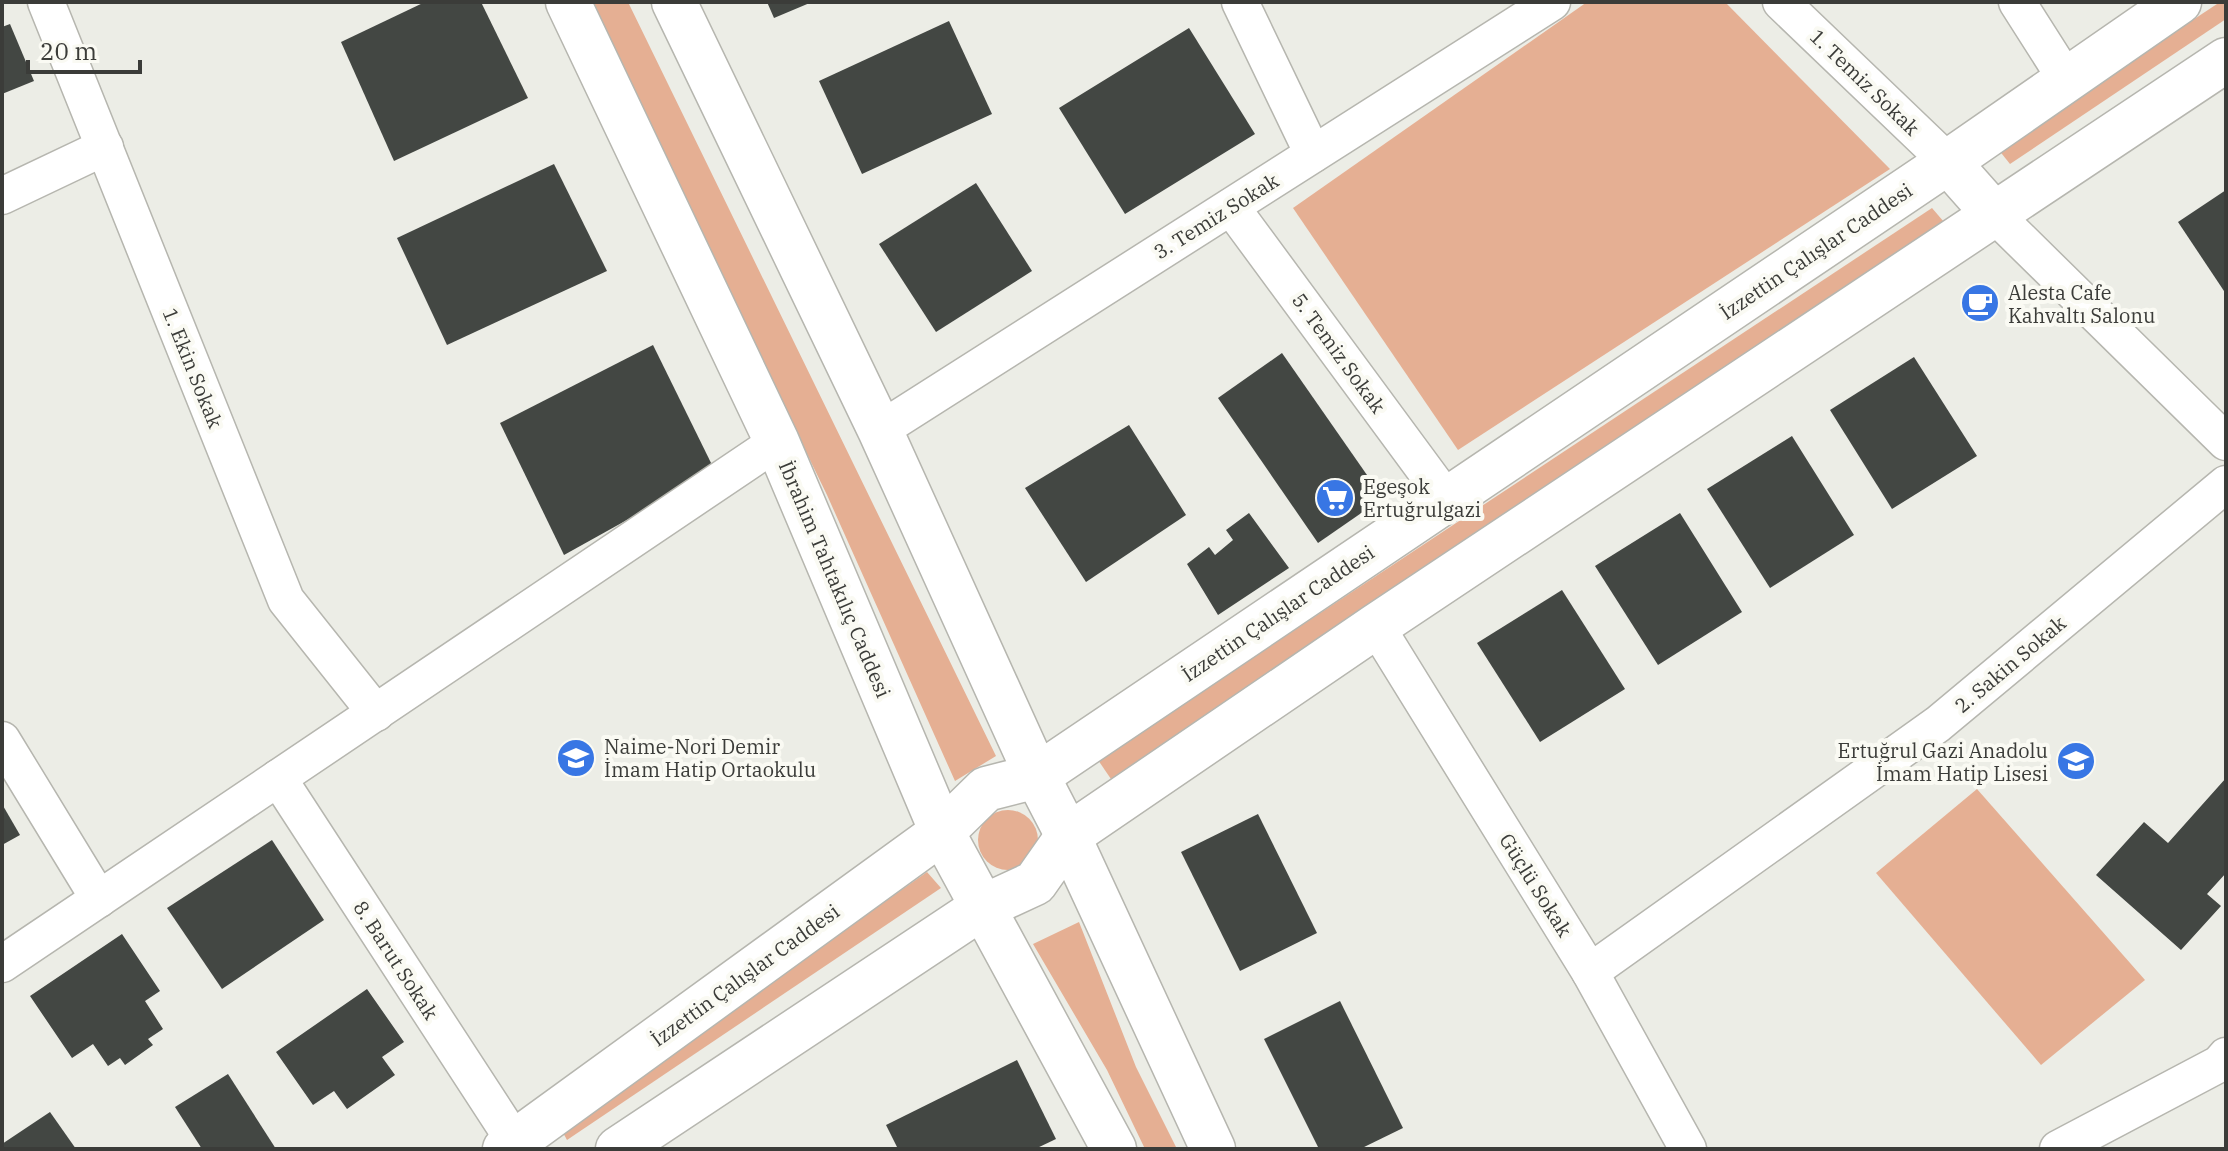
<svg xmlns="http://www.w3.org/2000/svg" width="2228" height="1151" font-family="'IBM Plex Serif',serif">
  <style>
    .green { fill: #e5af93 }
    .building { fill: #434743 }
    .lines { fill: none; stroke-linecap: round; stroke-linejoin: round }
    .minor-casing { stroke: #b6b6af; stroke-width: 39 }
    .tertiary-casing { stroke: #b6b6af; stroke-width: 47 }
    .primary-casing { stroke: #b6b6af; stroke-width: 47 }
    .minor { stroke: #fff; stroke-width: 36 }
    .tertiary { stroke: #fff; stroke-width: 44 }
    .primary { stroke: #fff; stroke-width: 44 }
    .labels { text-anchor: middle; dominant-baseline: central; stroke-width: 8; stroke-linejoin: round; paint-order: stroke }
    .street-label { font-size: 20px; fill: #3b3c39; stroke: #fafaf3 }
    .poi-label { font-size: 20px; fill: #3b3c39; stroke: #fafaf3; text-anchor: start }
  </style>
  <rect width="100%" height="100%" fill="#ecede6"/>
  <!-- green -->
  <g class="green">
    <path d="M587,2H628L996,756L955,781L827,495Z"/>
    <path d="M1587,2H1725L1890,169L1458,450L1293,208Z"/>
    <path d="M2220,2H2226V19L2010,164L1998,149Z"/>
    <path d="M1932,208L1944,222L1111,779L1098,760Z"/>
    <path d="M1977,789L2145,980L2041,1065L1876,873Z"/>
    <circle cx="1008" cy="840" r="30"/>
    <path d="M927,872L941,888L567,1140L561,1129Z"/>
    <path d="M1079,922L1136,1067L1177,1149H1145L1107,1070L1033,944Z"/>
  </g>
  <!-- building -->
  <g class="building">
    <path d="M425,2H481L528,98L394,161L341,42Z"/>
    <path d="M767,2H812L774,18Z"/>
    <path d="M949,21L992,114L862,174L819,81Z"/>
    <path d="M10,24L34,81L2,94V27Z"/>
    <path d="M1189,28L1255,134L1125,214L1059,108Z"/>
    <path d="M554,164L607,271L447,345L397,238Z"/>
    <path d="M976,183L1032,271L936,332L879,244Z"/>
    <path d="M2226,190V294L2178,222Z"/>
    <path d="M653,345L715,471L564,555L500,423Z"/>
    <path d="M1282,353L1383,498L1318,543L1218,398Z"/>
    <path d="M1914,357L1977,456L1892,509L1830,410Z"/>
    <path d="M1129,425L1186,515L1086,582L1025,488Z"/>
    <path d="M1792,436L1854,535L1770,588L1707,489Z"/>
    <path d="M1249,513L1289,568L1218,615L1187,564L1209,547L1215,555L1233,540L1226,530Z"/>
    <path d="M1680,513L1742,612L1658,665L1595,566Z"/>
    <path d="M1562,590L1625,689L1540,742L1477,643Z"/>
    <path d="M2226,778V873L2207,894L2221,906L2181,950L2096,875L2144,822L2168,843Z"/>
    <path d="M2,804L20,835L2,845Z"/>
    <path d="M1258,814L1317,933L1240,971L1181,852Z"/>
    <path d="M272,840L324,920L222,989L167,908Z"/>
    <path d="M122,934L160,991L145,1001L163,1029L148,1039L153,1045L125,1065L120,1058L108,1066L93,1044L72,1058L30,996Z"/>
    <path d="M367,989L404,1042L382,1057L395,1075L347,1109L334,1091L313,1105L276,1052Z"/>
    <path d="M1340,1001L1403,1128L1360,1149H1319L1264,1039Z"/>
    <path d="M1017,1060L1056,1139L1035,1149H898L886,1125Z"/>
    <path d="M228,1074L276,1149H202L175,1107Z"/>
    <path d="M50,1112L76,1149H2V1144Z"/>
  </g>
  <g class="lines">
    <defs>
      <g id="minor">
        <path d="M46,2L286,600L376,713"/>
        <path d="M1240,2L1313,154"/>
        <path d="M1781,2L1948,162"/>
        <path d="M2017,2L2066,79"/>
        <path d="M2,196L105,147"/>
        <path d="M1231,207L1447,500"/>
        <path d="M1995,215L2226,442"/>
        <path d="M880,430L1552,2"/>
        <path d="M1376,626L1590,972L1688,1149"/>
        <path d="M2,740L99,899"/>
        <path d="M278,778L515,1142"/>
        <path d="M2,964L777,442"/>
        <path d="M1590,972L1938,724L2226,484"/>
        <path d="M2058,1149L2219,1064L2226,1056"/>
      </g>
      <g id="tertiary">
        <path d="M1948,162L1995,215"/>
        <path d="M505,1149L942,832L986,789L1037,776L1948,162L2179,2"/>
        <path d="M618,1149L981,908L1035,883L1068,836L1376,626L2226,60"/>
      </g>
      <g id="primary">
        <path d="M568,2L777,442L942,832L1114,1149"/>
        <path d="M674,2L880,430L1037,776L1068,836L1213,1149"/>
      </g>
    </defs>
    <!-- minor casing -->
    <use href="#minor" class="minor-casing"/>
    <!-- tertiary casing -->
    <use href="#tertiary" class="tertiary-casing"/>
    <!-- primary casing -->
    <use href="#primary" class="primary-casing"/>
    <!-- minor -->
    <use href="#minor" class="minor"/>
    <!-- tertiary -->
    <use href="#tertiary" class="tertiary"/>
    <!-- primary -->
    <use href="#primary" class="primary"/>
  </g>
  <!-- icons -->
  <defs>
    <symbol id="cafe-disc" viewBox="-11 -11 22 22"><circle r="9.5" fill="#3876e4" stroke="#fafaf3"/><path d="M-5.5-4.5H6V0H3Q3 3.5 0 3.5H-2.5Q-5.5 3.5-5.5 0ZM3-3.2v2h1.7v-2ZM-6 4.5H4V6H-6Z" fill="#fff"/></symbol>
    <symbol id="supermarket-disc" viewBox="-11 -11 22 22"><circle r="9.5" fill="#3876e4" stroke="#fafaf3"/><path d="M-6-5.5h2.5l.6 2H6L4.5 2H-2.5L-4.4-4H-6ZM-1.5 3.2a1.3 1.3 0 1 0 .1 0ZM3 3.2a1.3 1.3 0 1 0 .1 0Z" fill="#fff"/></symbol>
    <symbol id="school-disc" viewBox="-11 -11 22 22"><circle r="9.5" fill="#3876e4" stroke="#fafaf3"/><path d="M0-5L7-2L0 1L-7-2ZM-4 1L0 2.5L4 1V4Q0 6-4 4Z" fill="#fff"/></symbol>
  </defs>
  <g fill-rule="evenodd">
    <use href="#cafe-disc" x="1958" y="281" width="44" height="44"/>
    <use href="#supermarket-disc" x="1313" y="476" width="44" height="44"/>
    <use href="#school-disc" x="554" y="736" width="44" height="44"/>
    <use href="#school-disc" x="2054" y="739" width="44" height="44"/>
  </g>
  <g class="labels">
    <!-- street labels -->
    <g class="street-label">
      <text transform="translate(1865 82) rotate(44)">1. Temiz Sokak</text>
      <text transform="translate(1216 216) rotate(-32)">3. Temiz Sokak</text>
      <text transform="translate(1816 251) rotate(-34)">İzzettin Çalışlar Caddesi</text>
      <text transform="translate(1339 353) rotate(54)">5. Temiz Sokak</text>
      <text transform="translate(193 368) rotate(68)">1. Ekin Sokak</text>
      <text transform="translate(835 579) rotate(67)">İbrahim Tahtakılıç Caddesi</text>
      <text transform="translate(1278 613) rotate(-34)">İzzettin Çalışlar Caddesi</text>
      <text transform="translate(2010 664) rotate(-40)">2. Sakin Sokak</text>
      <text transform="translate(1536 885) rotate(58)">Güçlü Sokak</text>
      <text transform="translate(396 960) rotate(57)">8. Barut Sokak</text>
      <text transform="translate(745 975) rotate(-36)">İzzettin Çalışlar Caddesi</text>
    </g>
    <!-- poi labels -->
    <g class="poi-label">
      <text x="2008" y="292">Alesta Cafe<tspan x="2008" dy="23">Kahvaltı Salonu</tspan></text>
      <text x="1363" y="486">Egeşok<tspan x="1363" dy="23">Ertuğrulgazi</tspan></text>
      <text x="604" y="746">Naime-Nori Demir<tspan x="604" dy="23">İmam Hatip Ortaokulu</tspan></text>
      <text x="2048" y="750" text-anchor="end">Ertuğrul Gazi Anadolu<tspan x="2048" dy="23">İmam Hatip Lisesi</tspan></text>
    </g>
  </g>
  <!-- border -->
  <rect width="2228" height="1151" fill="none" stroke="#3b3c39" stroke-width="8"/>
  <!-- scale -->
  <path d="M28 60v12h112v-12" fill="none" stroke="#3b3c39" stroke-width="4"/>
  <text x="40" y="60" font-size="24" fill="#3b3c39" stroke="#fafaf3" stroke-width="6" paint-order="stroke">20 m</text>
</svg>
